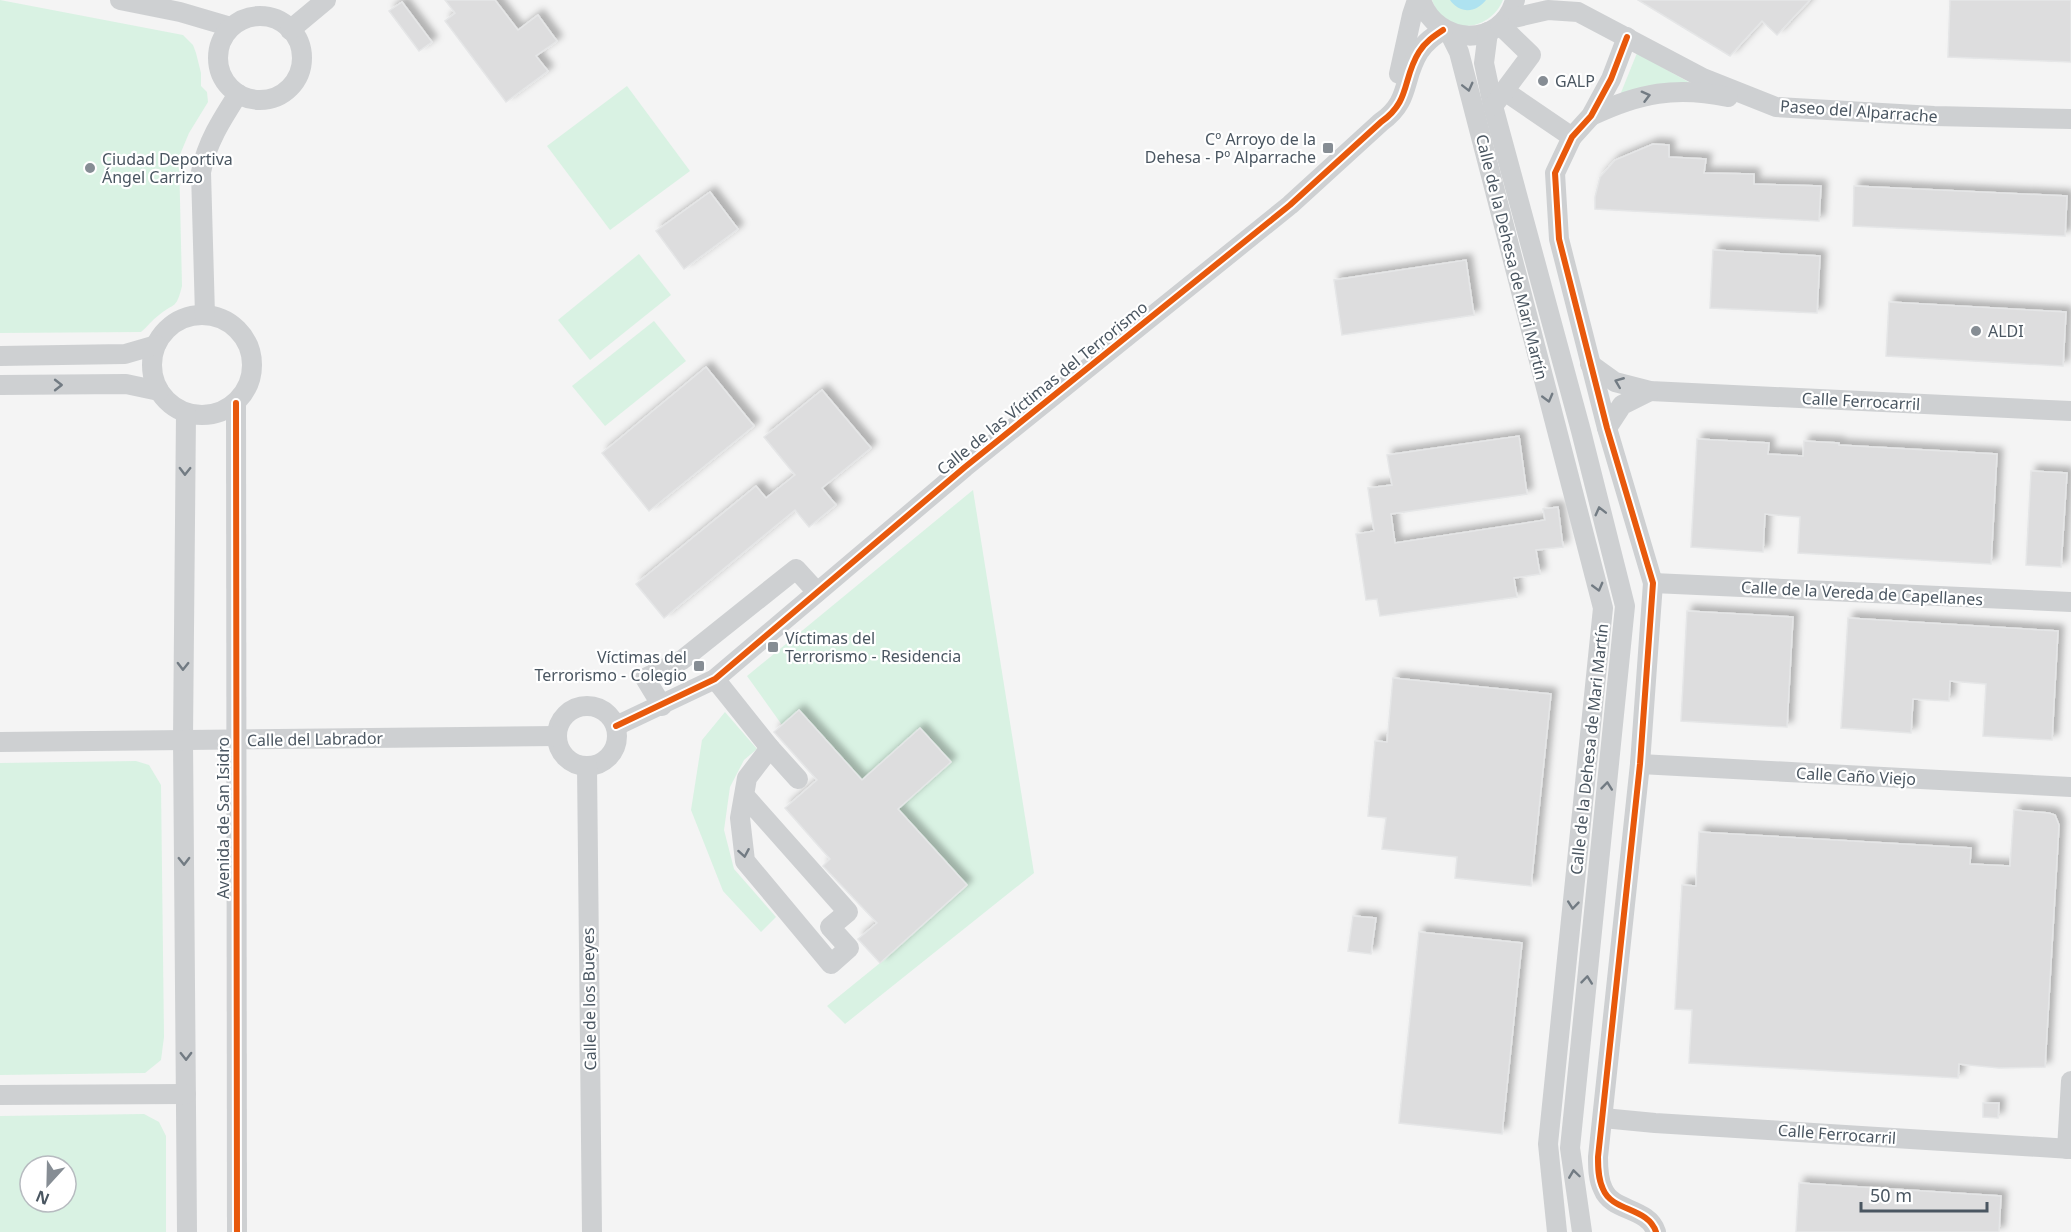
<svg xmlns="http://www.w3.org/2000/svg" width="2071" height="1232" font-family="'Noto Sans',sans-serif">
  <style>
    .green { fill: #d9f2e3; fill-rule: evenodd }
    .water { fill: #aee2f0 }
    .building { fill: #ddddde; stroke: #e5e6e7; stroke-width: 1.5; filter: url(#shadow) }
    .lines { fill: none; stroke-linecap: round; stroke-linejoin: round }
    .minor { stroke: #ced0d2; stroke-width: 20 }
    .cycleway-casing { stroke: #fff; stroke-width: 10 }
    .cycleway { stroke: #e8590c; stroke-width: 6 }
    .oneway { stroke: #727b83 }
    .poi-dot { fill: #868d94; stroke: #fff; stroke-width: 2 }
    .labels { text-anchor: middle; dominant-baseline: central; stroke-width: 4.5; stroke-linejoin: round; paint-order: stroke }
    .poi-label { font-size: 16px; fill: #4a5661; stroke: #fff; text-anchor: start }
    .street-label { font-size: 16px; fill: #4a5661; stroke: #fff }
  </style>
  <defs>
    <filter id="shadow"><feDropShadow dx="5.5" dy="-5.5" stdDeviation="3" flood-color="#0004"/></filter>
  </defs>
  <rect width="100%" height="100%" fill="#f4f4f4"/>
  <!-- green -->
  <g class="green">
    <path d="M0,0L183,35L193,45L196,53L201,73V86L207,92L208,102L189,133L179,157L182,286C176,310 175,302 159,315C152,320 147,327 141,332L0,333Z"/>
    <path d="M1432,0H1503C1489,33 1444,36 1432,0Z"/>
    <path d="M1637,53L1692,84L1618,100Z"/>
    <path d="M627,86L690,171L610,230L547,146Z"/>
    <path d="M639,254L671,295L590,360L558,320Z"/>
    <path d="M654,321L686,361L605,426L572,386Z"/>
    <path d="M973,490L1034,873L845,1024L827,1006L880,963L967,886L898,809L951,762L920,728L862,780L799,711L782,725L747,676Z"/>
    <path d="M725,712L757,749L744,760L730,787L724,830L734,869L776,917L761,932L723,891L691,810L702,740Z"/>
    <path d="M136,761L149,765L161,785L164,1037L161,1060L145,1073L0,1075V763Z"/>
    <path d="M144,1114L159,1122L166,1136V1232H0V1116ZM30,1166H66V1202H30Z"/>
  </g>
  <!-- water -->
  <path class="water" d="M1450,0H1486C1476,13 1460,14 1450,0Z"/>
  <!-- building -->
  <g class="building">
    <path d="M445,0H495L518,30L538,15L557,41L536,56L548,71L506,102L445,21L455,13Z"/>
    <path d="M1638,0H1810L1777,35L1762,21L1730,56Z"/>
    <path d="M1950,0H2071V62L1948,57Z"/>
    <path d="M402,2L432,42L419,51L389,11Z"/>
    <path d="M1653,144L1669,145V157L1706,159L1704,173L1754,174V184L1821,186L1819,221L1595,209V197L1600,177L1615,160Z"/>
    <path d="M1854,186L2067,196L2065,236L1853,226Z"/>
    <path d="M710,192L738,229L684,269L656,231Z"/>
    <path d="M1713,250L1820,256L1817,313L1710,308Z"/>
    <path d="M1466,260L1474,315L1342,335L1334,280Z"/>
    <path d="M1889,302L2066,312L2063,366L1886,356Z"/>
    <path d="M706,367L754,426L649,511L602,453Z"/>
    <path d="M822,390L871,448L822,488L836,505L809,527L795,510L664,618L636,584L756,486L766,498L795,475L764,437Z"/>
    <path d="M1519,436L1527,494L1391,514L1395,543L1545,520L1543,509L1558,507L1563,547L1536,550L1540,574L1514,578L1517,597L1380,616L1377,599L1366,600L1356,534L1374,531L1368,488L1392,485L1387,455Z"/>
    <path d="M1697,439L1769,443L1768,454L1803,456L1804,441L1839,443V445L1997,454L1991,564L1798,553L1800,517L1765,514L1763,552L1691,547Z"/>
    <path d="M2031,471L2067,473L2061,567L2026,565Z"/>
    <path d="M1687,611L1793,617L1787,727L1681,721Z"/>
    <path d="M1848,618L2058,631L2052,740L1983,736L1986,684L1950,681L1949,701L1913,699L1911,733L1841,728Z"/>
    <path d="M1393,678L1551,694L1531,886L1455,878L1457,857L1382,849L1386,818L1368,816L1375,741L1387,742Z"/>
    <path d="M799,710L862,780L920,728L951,762L898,809L967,885L880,963L858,939L877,923L823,866L830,859L785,808L817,780L774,732Z"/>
    <path d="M2014,810L2049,813L2055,815L2059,825L2045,1067L1999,1068L1959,1064L1958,1078L1689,1063L1692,1010L1675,1009L1682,885L1696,886L1699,832L1971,848L1970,864L2010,866Z"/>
    <path d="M1353,916L1376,918L1371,954L1348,951Z"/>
    <path d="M1419,932L1522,943L1502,1134L1399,1123Z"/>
    <path d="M1983,1103H1999L1998,1118L1983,1117Z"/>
    <path d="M1799,1183L2001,1196L1999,1232H1796Z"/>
  </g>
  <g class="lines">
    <!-- minor -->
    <g class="minor">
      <path d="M120,0L180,12L231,27"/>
      <path d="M1421,0C1436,46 1502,49 1515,0"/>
      <circle cx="260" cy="58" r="42"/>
      <path d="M1505,20L1548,10L1578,12L1703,78L1776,107L1934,116L2071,119"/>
      <path d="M290,30L326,0"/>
      <path d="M1449,32L1459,52L1603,608L1548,1144L1557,1232"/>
      <path d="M1488,32L1484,63L1493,106L1581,431L1625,606L1570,1148L1582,1232"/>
      <path d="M1627,37L1611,79L1591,116L1572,137L1555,173L1559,239L1607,428L1653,583L1640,764L1598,1157C1598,1167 1598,1179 1603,1189C1612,1212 1648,1207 1656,1232"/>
      <path d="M1399,74L1412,15L1417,0"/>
      <path d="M1506,92L1572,137"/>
      <path d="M1493,106L1531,55L1500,25"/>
      <path d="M1591,116C1639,93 1676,86 1728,97"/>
      <circle cx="202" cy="365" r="50"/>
      <path d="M205,315L201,172C207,142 222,119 238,94"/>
      <path d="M0,356L125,354L156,345"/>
      <path d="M1590,364L1615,382L1650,391L2071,411"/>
      <path d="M0,385L126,384L159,391"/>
      <path d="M236,403L237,1232"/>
      <path d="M186,413L183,739L187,1232"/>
      <path d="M1607,428L1622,405L1650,391"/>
      <path d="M1653,583L2071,602"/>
      <path d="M715,679L770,748L798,779"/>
      <path d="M662,706L645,678L682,660L796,569L817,592"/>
      <circle cx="587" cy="736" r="30"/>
      <path d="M616,726L715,679L965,467L1290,205L1381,122C1411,101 1402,79 1419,52C1425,42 1434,36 1443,30"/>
      <path d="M0,742L557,736"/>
      <path d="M1640,764L2071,787"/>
      <path d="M587,766L592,1232"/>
      <path d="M744,795L848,912L830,927L849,948L831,964L745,861L740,818L747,778L770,748"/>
      <path d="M0,1095L186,1094"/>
      <path d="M1603,1118L1655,1123L2071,1149"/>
      <path d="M2067,1149L2071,1081"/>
    </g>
    <defs>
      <g id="cycleway">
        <path d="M1627,37L1611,79L1591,116L1572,137L1555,173L1559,239L1607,428L1653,583L1640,764L1598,1157C1598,1167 1598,1179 1603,1189C1612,1212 1648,1207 1656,1232"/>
        <path d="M236,403L237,1232"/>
        <path d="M616,726L715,679L965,467L1290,205L1381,122C1411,101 1402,79 1419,52C1425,42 1434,36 1443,30"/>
      </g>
    </defs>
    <!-- cycleway casing -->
    <use href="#cycleway" class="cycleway-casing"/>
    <!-- cycleway -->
    <use href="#cycleway" class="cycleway"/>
  </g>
  <!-- one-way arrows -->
  <defs><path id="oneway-chevron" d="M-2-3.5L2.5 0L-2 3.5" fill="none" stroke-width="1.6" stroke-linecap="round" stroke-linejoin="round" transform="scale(1.5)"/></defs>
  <g class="oneway">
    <use href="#oneway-chevron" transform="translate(1468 87) rotate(76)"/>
    <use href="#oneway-chevron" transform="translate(1646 96) rotate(-15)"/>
    <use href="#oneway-chevron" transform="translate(1619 382) rotate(-158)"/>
    <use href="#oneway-chevron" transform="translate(58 385)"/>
    <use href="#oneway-chevron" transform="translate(1548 398) rotate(75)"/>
    <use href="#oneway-chevron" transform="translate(185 471) rotate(91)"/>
    <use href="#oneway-chevron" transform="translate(1600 511) rotate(-104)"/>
    <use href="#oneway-chevron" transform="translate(1598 587) rotate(75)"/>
    <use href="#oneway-chevron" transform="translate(183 666) rotate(91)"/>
    <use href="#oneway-chevron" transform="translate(1607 786) rotate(-84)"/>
    <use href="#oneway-chevron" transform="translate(744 853) rotate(80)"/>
    <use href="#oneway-chevron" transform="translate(184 861) rotate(89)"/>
    <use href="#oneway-chevron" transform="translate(1573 905) rotate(96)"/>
    <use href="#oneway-chevron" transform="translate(1587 980) rotate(-84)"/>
    <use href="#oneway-chevron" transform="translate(186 1056) rotate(89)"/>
    <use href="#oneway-chevron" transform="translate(1574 1174) rotate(-98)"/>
  </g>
  <!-- markers -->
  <g class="poi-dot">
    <circle cx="1543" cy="81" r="6"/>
    <rect x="1322" y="142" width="12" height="12" rx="3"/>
    <circle cx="90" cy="168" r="6"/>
    <circle cx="1976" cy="331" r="6"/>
    <rect x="767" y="641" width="12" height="12" rx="3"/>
    <rect x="693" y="660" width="12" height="12" rx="3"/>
  </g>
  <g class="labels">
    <!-- poi labels -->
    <g class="poi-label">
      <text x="1555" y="81">GALP</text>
      <text x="1316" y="139" text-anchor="end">Cº Arroyo de la<tspan x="1316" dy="18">Dehesa - Pº Alparrache</tspan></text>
      <text x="102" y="159">Ciudad Deportiva<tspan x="102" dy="18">Ángel Carrizo</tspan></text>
      <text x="1988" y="331">ALDI</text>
      <text x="785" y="638">Víctimas del<tspan x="785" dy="18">Terrorismo - Residencia</tspan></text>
      <text x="687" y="657" text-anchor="end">Víctimas del<tspan x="687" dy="18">Terrorismo - Colegio</tspan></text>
    </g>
    <!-- street labels -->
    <g class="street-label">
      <text transform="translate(1859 111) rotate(4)">Paseo del Alparrache</text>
      <text transform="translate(1512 257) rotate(76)">Calle de la Dehesa de Mari Martín</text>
      <text transform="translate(1042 388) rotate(-39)">Calle de las Víctimas del Terrorismo</text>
      <text transform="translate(1861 401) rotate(3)">Calle Ferrocarril</text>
      <text transform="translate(1862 593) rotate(3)">Calle de la Vereda de Capellanes</text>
      <text transform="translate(315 739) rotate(-1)">Calle del Labrador</text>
      <text transform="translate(1589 749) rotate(-84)">Calle de la Dehesa de Mari Martín</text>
      <text transform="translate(1856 776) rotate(3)">Calle Caño Viejo</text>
      <text transform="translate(223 818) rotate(-90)">Avenida de San Isidro</text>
      <text transform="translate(589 999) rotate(-91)">Calle de los Bueyes</text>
      <text transform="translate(1837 1134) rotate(4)">Calle Ferrocarril</text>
    </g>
  </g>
  <!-- north arrow -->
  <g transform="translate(48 1184) rotate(202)"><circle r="28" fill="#ffffff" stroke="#b7bbc0" stroke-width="1.5"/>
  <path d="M0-4.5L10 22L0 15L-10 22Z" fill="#868d94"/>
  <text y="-9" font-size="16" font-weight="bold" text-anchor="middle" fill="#4a5661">N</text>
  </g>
  <!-- scale -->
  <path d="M1861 1202v9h126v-9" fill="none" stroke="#4a5661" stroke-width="3"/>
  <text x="1870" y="1202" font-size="18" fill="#4a5661" stroke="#ffffff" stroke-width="4.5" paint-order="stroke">50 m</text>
</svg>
